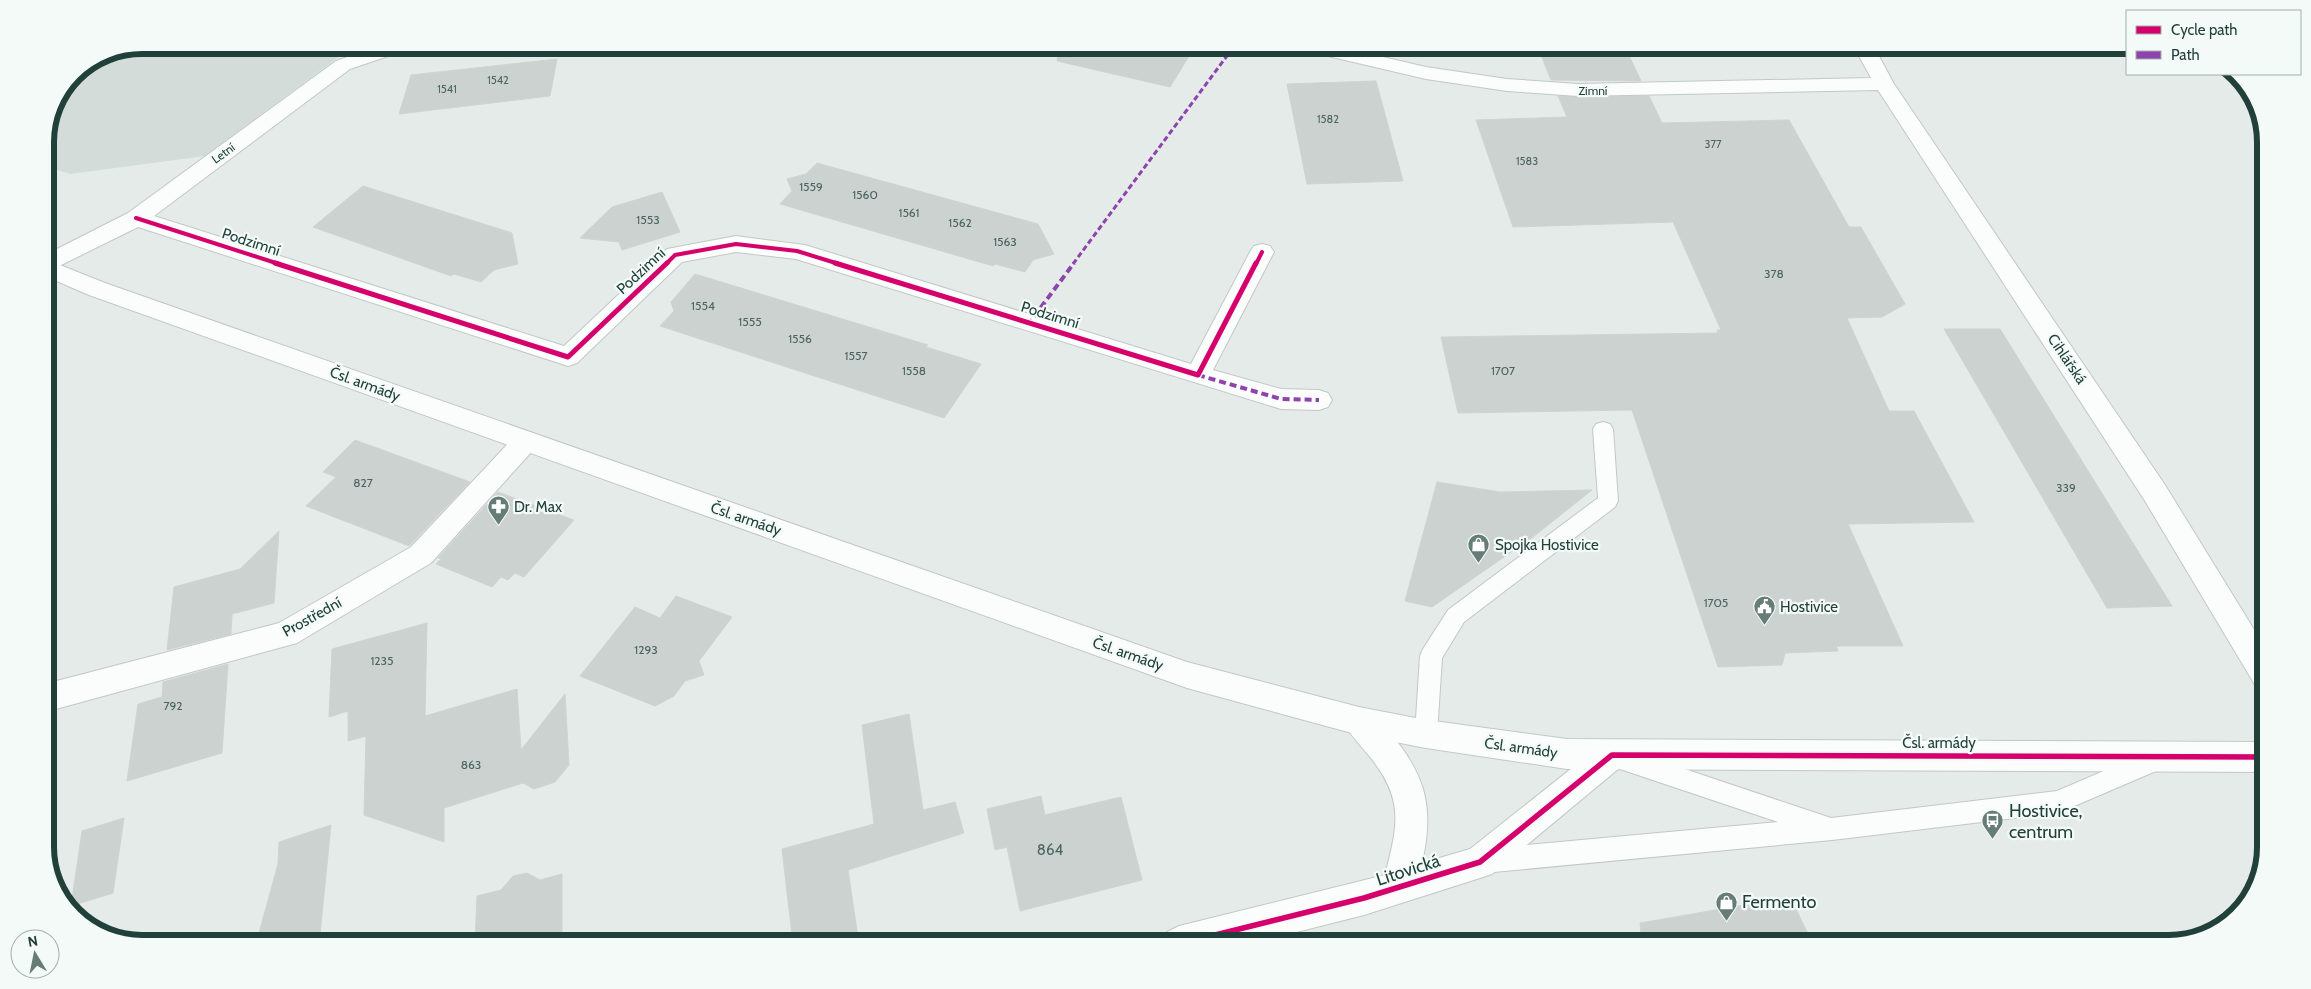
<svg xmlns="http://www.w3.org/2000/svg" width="2311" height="989" font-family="Cabin,sans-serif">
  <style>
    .built { fill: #d3dcd9 }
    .building { fill: #ccd2d0; stroke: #ced4d1 }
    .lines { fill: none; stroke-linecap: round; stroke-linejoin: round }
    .service-casing { stroke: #c2c8c6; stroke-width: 2 }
    .minor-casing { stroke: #c2c8c6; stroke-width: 2 }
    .tertiary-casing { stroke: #c2c8c6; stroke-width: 2 }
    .secondary-casing { stroke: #c0c9c6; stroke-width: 2 }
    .service { fill: #fbfcfc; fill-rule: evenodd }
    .minor { fill: #fbfcfc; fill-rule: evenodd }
    .tertiary { fill: #fbfcfc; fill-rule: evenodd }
    .secondary { fill: #fbfcfc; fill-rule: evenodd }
    .quiet-far1 { stroke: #8e44ad; stroke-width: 3; stroke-dasharray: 5.5 3; stroke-linecap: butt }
    .quiet { stroke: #8e44ad; stroke-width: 4; stroke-dasharray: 7 4; stroke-linecap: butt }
    .cycleway-far2-casing { stroke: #f4faf7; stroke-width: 6 }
    .cycleway-far1-casing { stroke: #f4faf7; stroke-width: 8 }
    .cycleway-casing { stroke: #f4faf7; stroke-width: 9 }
    .cycleway-far2 { stroke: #d6006c; stroke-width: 4 }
    .cycleway-far1 { stroke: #d6006c; stroke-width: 5 }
    .cycleway { stroke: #d6006c; stroke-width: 5.5 }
    .labels { text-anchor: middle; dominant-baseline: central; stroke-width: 4.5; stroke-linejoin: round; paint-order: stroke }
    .far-number-label { font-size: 11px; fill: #4c6560 }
    .far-street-label { font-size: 12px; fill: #21403a; stroke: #f4faf7 }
    .number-label { font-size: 12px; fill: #4c6560 }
    .street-label { font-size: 15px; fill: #21403a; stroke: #f4faf7 }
    .poi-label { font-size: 15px; fill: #21403a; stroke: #f4faf7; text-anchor: start }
    .near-number-label { font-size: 15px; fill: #4c6560 }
    .near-poi-label { font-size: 18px; fill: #21403a; stroke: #f4faf7; text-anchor: start }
    .near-street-label { font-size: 18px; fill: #21403a; stroke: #f4faf7 }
    .rim { fill: none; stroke: #21403a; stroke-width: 6 }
  </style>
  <rect width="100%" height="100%" fill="#e5ebe8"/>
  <!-- built -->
  <path class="built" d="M142,45H355L205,156L70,174L45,166V136L55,99L74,73L105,52Z"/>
  <!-- building -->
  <g class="building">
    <path d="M1059,45H1154L1191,53L1170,87L1057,61Z"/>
    <path d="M1537,45H1624L1641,81L1551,80Z"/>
    <path d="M557,59L550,96L399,114L411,75Z"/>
    <path d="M1376,81L1403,181L1307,184L1287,84Z"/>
    <path d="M1558,96H1649L1662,123L1789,120L1849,227H1861L1905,304L1882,317L1847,318L1889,411H1914L1974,522L1848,524L1903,646H1836L1838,651L1785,653L1782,665L1718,667L1632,410L1458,413L1441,337L1718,333L1717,330H1721L1673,222L1513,227L1476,120L1567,117Z"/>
    <path d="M817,163L1038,224L1054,254L1033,260L1025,272L995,264L993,266L780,204L792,191L787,179L806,174Z"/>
    <path d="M363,186L512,233L518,264L494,270L481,282L454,274L451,276L313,227Z"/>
    <path d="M662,192L680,232L622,250L619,242L580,238L612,207Z"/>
    <path d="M695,274L928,345L926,347L981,364L944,418L660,326L674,311L671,302Z"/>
    <path d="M1944,329H2000L2172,606L2107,608Z"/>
    <path d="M355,440L470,482L409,546L306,506L336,477L323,472Z"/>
    <path d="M1437,482L1500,492L1592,490L1533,537L1432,607L1405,601Z"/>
    <path d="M498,492L574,520L524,577L515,573L508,580L501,577L492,587L436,564L441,559L438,558Z"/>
    <path d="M279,531L274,603L232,614L231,634L167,650L174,587L240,569Z"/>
    <path d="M676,596L732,617L699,661L704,675L685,681L674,696L655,706L580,676L635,607L660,618Z"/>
    <path d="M427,623L425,716L517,689L521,750L565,694L569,765L555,782L534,789L523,783L444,808V842L364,815L366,736L348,741V711L329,717L332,649Z"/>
    <path d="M228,664L222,753L127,781L138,704L162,697L163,682Z"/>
    <path d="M909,714L923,810L955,802L964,833L848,870L859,944H793L782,849L874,824L862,725Z"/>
    <path d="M1041,796L1045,815L1121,797L1142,880L1020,911L1007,847L995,850L987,809Z"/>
    <path d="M124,818L113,893L71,906L82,831Z"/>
    <path d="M331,825L319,944H256L278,864L279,842Z"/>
    <path d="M527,873L540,880L562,874V944H475L477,896L501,890L513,876Z"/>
    <path d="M1790,897L1813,944H1642L1640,923Z"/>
  </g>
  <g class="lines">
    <defs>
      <g id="service">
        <path d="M1603,422L1610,424L1613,429L1618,501L1615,507L1464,622L1442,658L1437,734L1434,741L1426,744L1418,741L1415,734L1420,656L1423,649L1448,610L1598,498L1593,429L1596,424Z"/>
        <path d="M2155,749L2163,752L2167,760L2163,768L2058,813L1832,840L1483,873L1474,869L1471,861L1474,853L1483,849L1778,822L1620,769L1616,761L1620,753L1628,750L1831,818L2057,791Z"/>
      </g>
      <g id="minor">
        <path d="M382,45H412L409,49L350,69L154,216L564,346L667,249L736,236L805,245L1191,364L1250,252L1254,246L1262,244L1270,246L1274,252L1213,370L1281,389L1319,390L1328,393L1332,400L1328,407L1319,410L1281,409L796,259L736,252L682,262L577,363L568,366L138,227L45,273V255L128,213L336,61Z"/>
        <path d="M1295,45H1331L1426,67L1507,79L1578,84L1871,78L1853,45H1873L1894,84L2165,485L2266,649V689L2255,685L2145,501L1878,90L1578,96L1507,91L1426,79L1298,49Z"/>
        <path d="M526,431L535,434L539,441L535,448L431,563L297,643L45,712V684L279,623L411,547L517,434Z"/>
      </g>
      <path id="tertiary" d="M1359,707C1373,712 1381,723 1391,734C1427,777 1434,810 1422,863L1470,849L1601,745L1612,740L1623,745L1628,755L1623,765L1492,874L1480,878L1364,915L1249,944H1161L1167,932L1179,926L1385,875C1398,825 1404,800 1371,758C1361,746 1350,735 1343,721L1348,711Z"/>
      <path id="secondary" d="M45,259L105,283L1187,662L1359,707L1426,720L1567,739L2266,742V772L1567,769L1426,748L1359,735L1187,688L89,295L45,276Z"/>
    </defs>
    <!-- service casing -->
    <use href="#service" class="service-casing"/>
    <!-- minor casing -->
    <use href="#minor" class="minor-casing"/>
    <!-- tertiary casing -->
    <use href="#tertiary" class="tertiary-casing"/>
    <!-- secondary casing -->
    <use href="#secondary" class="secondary-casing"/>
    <!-- service -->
    <use href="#service" class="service"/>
    <!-- minor -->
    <use href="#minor" class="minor"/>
    <!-- tertiary -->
    <use href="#tertiary" class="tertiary"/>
    <!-- secondary -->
    <use href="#secondary" class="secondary"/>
    <!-- quiet-far1 -->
    <path class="quiet-far1" d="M1073,264L1235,45"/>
    <!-- quiet -->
    <g class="quiet">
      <path d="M1034,323L1030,322L1074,263"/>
      <path d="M1198,375L1281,399L1319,400"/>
    </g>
    <defs>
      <g id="cycleway-far2">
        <path d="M136,218L279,264"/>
        <path d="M666,264L675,255L736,244L797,251L839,264"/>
        <path d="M1256,264L1262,252"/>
      </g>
      <g id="cycleway-far1">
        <path d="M275,263L568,357L667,263"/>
        <path d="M835,263L1198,375L1256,263"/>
      </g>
      <path id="cycleway" d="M1179,944L1364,898L1480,862L1612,755L2266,757"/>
    </defs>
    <!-- cycleway-far2 casing -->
    <use href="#cycleway-far2" class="cycleway-far2-casing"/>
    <!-- cycleway-far1 casing -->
    <use href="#cycleway-far1" class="cycleway-far1-casing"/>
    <!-- cycleway casing -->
    <use href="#cycleway" class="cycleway-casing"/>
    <!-- cycleway-far2 -->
    <use href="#cycleway-far2" class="cycleway-far2"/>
    <!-- cycleway-far1 -->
    <use href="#cycleway-far1" class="cycleway-far1"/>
    <!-- cycleway -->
    <use href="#cycleway" class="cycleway"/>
  </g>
  <!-- icons -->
  <defs>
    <symbol id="pharmacy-pin" viewBox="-11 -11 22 30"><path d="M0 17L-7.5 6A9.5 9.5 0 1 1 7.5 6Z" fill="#667c77" stroke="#f4faf7"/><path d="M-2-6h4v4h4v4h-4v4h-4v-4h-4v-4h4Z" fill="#fff"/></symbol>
    <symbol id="shop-pin" viewBox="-11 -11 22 30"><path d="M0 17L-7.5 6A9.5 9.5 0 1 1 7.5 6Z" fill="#667c77" stroke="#f4faf7"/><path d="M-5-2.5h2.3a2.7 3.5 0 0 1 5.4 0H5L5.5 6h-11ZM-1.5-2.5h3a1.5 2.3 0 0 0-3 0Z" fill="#fff"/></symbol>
    <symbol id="civic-pin" viewBox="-11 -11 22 30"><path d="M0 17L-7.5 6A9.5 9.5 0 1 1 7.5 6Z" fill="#667c77" stroke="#f4faf7"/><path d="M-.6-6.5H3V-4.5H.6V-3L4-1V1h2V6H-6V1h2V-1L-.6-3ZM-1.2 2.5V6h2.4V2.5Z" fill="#fff"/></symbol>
    <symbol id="bus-pin" viewBox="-11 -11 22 30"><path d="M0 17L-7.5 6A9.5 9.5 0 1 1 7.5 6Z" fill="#667c77" stroke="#f4faf7"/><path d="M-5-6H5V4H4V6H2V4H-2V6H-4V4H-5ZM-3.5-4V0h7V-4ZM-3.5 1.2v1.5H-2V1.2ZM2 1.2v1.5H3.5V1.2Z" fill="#fff"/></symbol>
  </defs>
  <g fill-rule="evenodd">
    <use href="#pharmacy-pin" x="486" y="494" width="25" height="34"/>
    <use href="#shop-pin" x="1466" y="532" width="25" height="34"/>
    <use href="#civic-pin" x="1752" y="594" width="25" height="34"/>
    <use href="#bus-pin" x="1980" y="808" width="25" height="34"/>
    <use href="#shop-pin" x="1714" y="890" width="25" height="34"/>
  </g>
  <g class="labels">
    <!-- far-number labels -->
    <g class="far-number-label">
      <text x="498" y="80">1542</text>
      <text x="447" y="89">1541</text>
      <text x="1328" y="119">1582</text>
      <text x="1713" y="144">377</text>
      <text x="1527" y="161">1583</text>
    </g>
    <!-- far-street labels -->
    <g class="far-street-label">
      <text x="1593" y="90">Zimní</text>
      <text transform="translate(223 153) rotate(-36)">Letní</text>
    </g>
    <!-- number labels -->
    <g class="number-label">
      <text x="811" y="186">1559</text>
      <text x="865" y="194">1560</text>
      <text x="909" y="212">1561</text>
      <text x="648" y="219">1553</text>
      <text x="960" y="222">1562</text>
      <text x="1005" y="241">1563</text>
      <text x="1774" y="273">378</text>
      <text x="703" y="305">1554</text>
      <text x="750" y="321">1555</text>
      <text x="800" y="338">1556</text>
      <text x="856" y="355">1557</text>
      <text x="914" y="370">1558</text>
      <text x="1503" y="370">1707</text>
      <text x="363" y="482">827</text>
      <text x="2066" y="487">339</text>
      <text x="1716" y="602">1705</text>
      <text x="646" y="649">1293</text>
      <text x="382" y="660">1235</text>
      <text x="173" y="705">792</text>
      <text x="471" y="764">863</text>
    </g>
    <!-- street labels -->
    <g class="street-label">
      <text transform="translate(251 242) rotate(18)">Podzimní</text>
      <text transform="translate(641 271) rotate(-43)">Podzimní</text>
      <text transform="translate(1050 315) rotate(17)">Podzimní</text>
      <text transform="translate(2067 359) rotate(56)">Cihlářská</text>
      <text transform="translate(365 384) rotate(20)">Čsl. armády</text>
      <text transform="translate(746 519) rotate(19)">Čsl. armády</text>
      <text transform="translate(312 617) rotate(-29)">Prostřední</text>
      <text transform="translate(1128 654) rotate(19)">Čsl. armády</text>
      <text x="1939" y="743">Čsl. armády</text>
      <text transform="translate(1521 748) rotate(8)">Čsl. armády</text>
    </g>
    <!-- poi labels -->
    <g class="poi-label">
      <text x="514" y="507">Dr. Max</text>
      <text x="1495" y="545">Spojka Hostivice</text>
      <text x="1780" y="607">Hostivice</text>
    </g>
    <!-- near-number labels -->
    <g class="near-number-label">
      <text x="1050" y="850">864</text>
    </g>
    <!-- near-poi labels -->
    <g class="near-poi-label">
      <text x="2009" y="811">Hostivice,<tspan x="2009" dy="21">centrum</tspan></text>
      <text x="1742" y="902">Fermento</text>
    </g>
    <!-- near-street labels -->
    <g class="near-street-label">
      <text transform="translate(1408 870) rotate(-18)">Litovická</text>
    </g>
  </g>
  <!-- crop -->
  <path d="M0 0H2311V989H0ZM142 54H2169A88 88 0 0 1 2257 142V847A88 88 0 0 1 2169 935H142A88 88 0 0 1 54 847V142A88 88 0 0 1 142 54Z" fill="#f4faf7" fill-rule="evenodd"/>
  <path class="rim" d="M142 54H2169A88 88 0 0 1 2257 142V847A88 88 0 0 1 2169 935H142A88 88 0 0 1 54 847V142A88 88 0 0 1 142 54Z"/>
  <!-- legend -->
  <rect x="2126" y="10" width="175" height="65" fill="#f4faf7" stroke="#a0b0ab"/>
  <rect x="2136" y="26" width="25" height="8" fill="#d6006c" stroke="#a0b0ab"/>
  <text x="2171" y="35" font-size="15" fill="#21403a">Cycle path</text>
  <rect x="2136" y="51" width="25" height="8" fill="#8e44ad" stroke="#a0b0ab"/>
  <text x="2171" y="60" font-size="15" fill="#21403a">Path</text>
  <!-- north arrow -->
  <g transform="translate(35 954) rotate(350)"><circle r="24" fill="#f4faf7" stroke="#a0b0ab"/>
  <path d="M0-4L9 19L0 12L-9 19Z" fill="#667c77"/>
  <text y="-8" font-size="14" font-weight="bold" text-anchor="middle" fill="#21403a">N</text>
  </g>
</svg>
